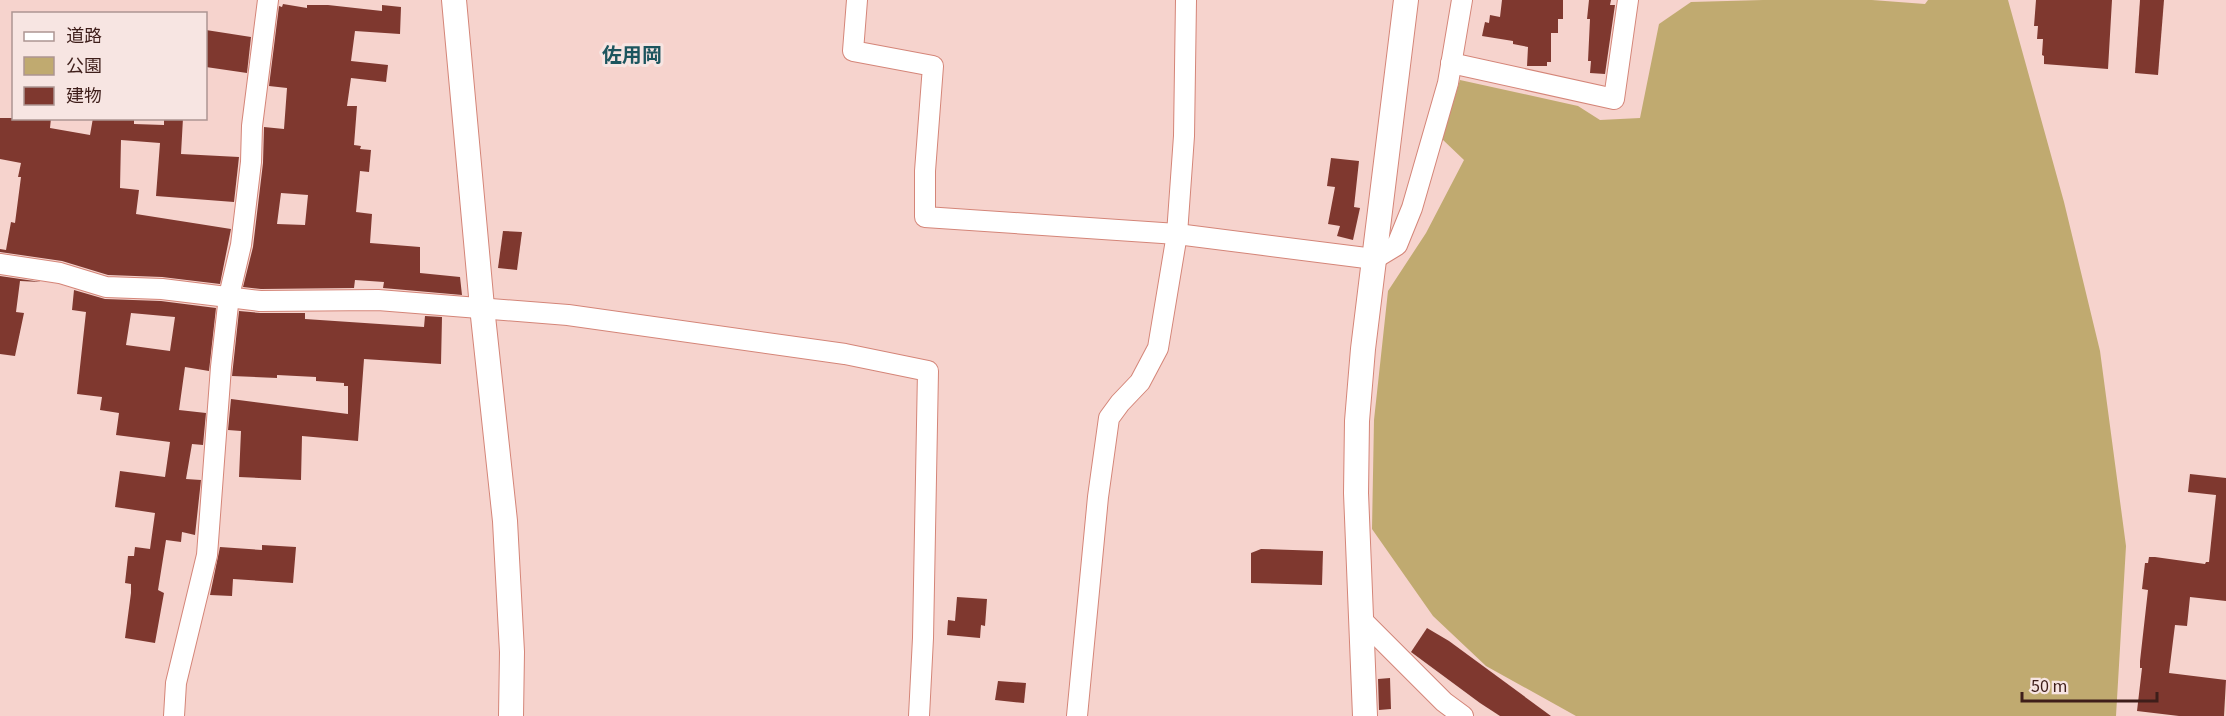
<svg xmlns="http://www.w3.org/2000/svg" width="2226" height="716" font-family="'Source Sans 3','Noto Sans JP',sans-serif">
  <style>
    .green { fill: #c0aa70 }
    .building { fill: #7f382f; fill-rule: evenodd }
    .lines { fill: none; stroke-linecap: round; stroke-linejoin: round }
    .minor-casing { stroke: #d48578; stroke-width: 22 }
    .tertiary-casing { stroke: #d48578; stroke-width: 26 }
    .minor { stroke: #fff; stroke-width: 20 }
    .tertiary { stroke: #fff; stroke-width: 24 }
    .labels { text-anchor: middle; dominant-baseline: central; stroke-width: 6; stroke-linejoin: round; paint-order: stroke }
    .quarter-label { font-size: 20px; font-weight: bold; fill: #1c555e; stroke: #f7e5e2 }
  </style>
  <rect width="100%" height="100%" fill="#f6d3cd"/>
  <!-- green -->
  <path class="green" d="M1763,0H1872L1925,4L1928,0H2008L2064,202L2100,351L2126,546L2116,716H1576L1486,666L1433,616L1372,529L1374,420L1388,291L1426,233L1464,160L1442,139L1460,80L1578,106L1600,120L1640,118L1659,24L1691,2Z"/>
  <!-- building -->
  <g class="building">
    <path d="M1502,0H1563V19H1558V33H1551V62H1547V66H1527L1528,47L1513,44V41L1482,36L1485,22L1489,23L1490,15L1500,17Z"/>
    <path d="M1589,0H1611L1610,5H1615L1605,74L1590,73L1591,61H1588L1590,19H1587Z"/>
    <path d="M2036,0H2112L2108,69L2044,64V56L2042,55L2043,39H2037L2038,26H2034Z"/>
    <path d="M2140,0H2164L2158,75L2135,73Z"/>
    <path d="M283,4L307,8V5H328L382,11V5L401,7L400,34L355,31L351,61L388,65L386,82L351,78L347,106H357L354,145L361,146L360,149L371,150L369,172L360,171L356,212L372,214L370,243L420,247V273L460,277L462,295L383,288L384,282L355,280L354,288L261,289L243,287L253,247L263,163L264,127L284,129L287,88L269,86L279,6L282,7ZM281,193L308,195L305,225L277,224Z"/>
    <path d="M206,30L251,37L247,73L206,67Z"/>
    <path d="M0,118H51L50,128L90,135L93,118H134V124L164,125V118H183L181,154L239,157L234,202L156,196L160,143L121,140L120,188L139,190L136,214L231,229L220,284L162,277L108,275L62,261L0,252V249L6,250L11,222L15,223L21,177H18L21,163L0,159Z"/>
    <path d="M1331,158L1359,161L1354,207L1360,208L1353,240L1337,236L1340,226L1328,224L1335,187L1327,186Z"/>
    <path d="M503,231L522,232L517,270L498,268Z"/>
    <path d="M0,276L41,282L20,281L16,312L24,313L15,356L0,354Z"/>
    <path d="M74,290L105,299L161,301L216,308L209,371L185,367L179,410L206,413L203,445L192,444L186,479L201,480L195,535L182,532L181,542L166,540L158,590L164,593L155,643L125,638L131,593V584L125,583L128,556H134L135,547L150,549L155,513L115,507L120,471L165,477L170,442L116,435L119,413L100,410L102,397L77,394L86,312L72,310ZM131,313L175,317L170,351L126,345Z"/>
    <path d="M239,311L260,313H305V319L424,327L425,316L442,317L441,364L364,359L358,441L302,436L301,480L239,477L241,431L228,430L231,399L348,414V386H344V383L316,381V377L277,375V378L232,376Z"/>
    <path d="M2190,474L2226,478V601L2190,597L2187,626L2175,625L2169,673L2226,680L2224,716H2179L2137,711L2142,668H2140V661L2148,590L2142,589L2145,563H2148L2149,557H2155L2205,564L2206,562H2209L2216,495L2188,492Z"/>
    <path d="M262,545L296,547L293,583L233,579L232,596L210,595L220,547L262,550Z"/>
    <path d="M1261,549L1323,551L1322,585L1251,583V553Z"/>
    <path d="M957,597L987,599L985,626L981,625L980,638L947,635L948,620L955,621Z"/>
    <path d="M1427,628L1449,641L1551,716H1500L1480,703L1411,652Z"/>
    <path d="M1390,678L1391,709L1379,710L1378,679Z"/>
    <path d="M998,681L1026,683L1024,703L995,700Z"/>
  </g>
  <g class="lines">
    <defs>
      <g id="minor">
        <path d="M857,0L853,51L933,66L925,171V217L1177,234L1374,259L1397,245L1412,208L1448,83L1462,0"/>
        <path d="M1451,63L1614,99L1628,0"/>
        <path d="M0,264L60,273L106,287L162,289L260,301L378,300L568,315L845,354L928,371L923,638L919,716"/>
        <path d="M1360,618L1444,702L1463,716"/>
        <path d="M174,716L176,683L207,555L221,367L229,296L241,245L251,162L252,126L268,0"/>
        <path d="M1077,716L1098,497L1109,418L1120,403L1140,382L1158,348L1177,234L1184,136L1186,0"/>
      </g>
      <g id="tertiary">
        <path d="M454,0L482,307L505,521L512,652L511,716"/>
        <path d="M1365,716L1356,493L1357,421L1363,349L1406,0"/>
      </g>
    </defs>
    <!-- minor casing -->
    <use href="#minor" class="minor-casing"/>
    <!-- tertiary casing -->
    <use href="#tertiary" class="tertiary-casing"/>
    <!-- minor -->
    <use href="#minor" class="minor"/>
    <!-- tertiary -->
    <use href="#tertiary" class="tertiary"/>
  </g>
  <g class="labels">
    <!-- quarter labels -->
    <g class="quarter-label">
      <text x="632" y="56">佐用岡</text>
    </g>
  </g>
  <!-- legend -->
  <rect x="12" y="12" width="195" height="108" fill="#f7e5e2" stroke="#ad9592" stroke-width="1.5"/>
  <rect x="24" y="32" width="30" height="9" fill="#ffffff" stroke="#ad9592" stroke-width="1.5"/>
  <text x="66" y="42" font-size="18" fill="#3e1e1a">道路</text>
  <rect x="24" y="57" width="30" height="18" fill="#c0aa70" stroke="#ad9592" stroke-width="1.5"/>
  <text x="66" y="72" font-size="18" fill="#3e1e1a">公園</text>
  <rect x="24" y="87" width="30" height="18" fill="#7f382f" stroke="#ad9592" stroke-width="1.5"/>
  <text x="66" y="102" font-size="18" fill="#3e1e1a">建物</text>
  <!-- scale -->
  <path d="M2022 692v9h135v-9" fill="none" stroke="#3e1e1a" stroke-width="3"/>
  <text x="2031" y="692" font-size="18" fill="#3e1e1a" stroke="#f7e5e2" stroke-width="4.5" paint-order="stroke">50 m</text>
</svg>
